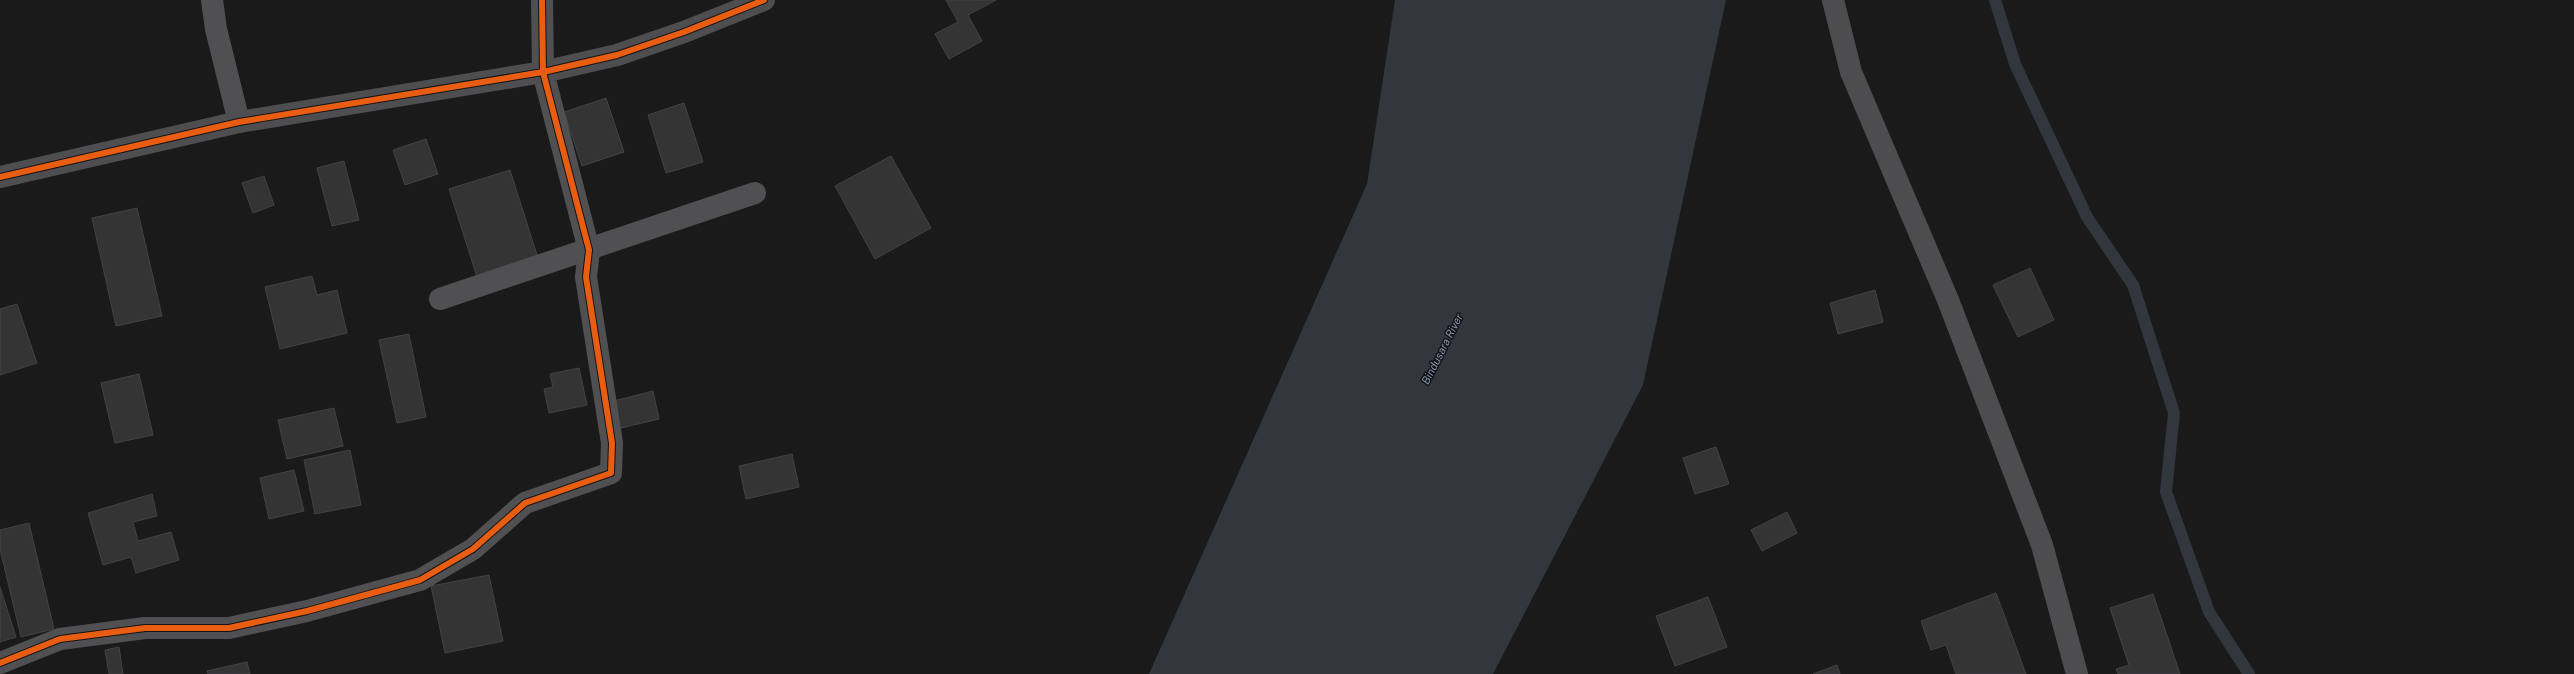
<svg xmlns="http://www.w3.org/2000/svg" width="2574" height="674" font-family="'Public Sans',sans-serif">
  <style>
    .water { fill: #32363d }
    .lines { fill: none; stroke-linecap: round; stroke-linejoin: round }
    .stream { stroke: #32363d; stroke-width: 12 }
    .building { fill: #343435; stroke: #434346 }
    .street { stroke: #505053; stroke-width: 22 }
    .secondary { stroke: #4e4e51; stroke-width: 22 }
    .primary { stroke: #4d4d50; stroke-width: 22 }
    .cycleway-casing { stroke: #141416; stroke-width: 8 }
    .cycleway { stroke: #e95d12; stroke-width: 6 }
    .labels { text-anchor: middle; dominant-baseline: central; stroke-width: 3; stroke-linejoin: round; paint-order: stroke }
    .water-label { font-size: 11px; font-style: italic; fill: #8896b0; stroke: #141416 }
  </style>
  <rect width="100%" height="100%" fill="#1a1a1a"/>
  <!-- water -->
  <path class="water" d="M1395,0H1726L1643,385L1493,674H1149L1367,184Z"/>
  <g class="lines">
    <!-- stream -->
    <path class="stream" d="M1995,0L2015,64L2087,217L2133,285L2174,413L2166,492L2209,612L2249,674"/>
  </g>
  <!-- building -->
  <g class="building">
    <path d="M946,0H996L968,15L982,41L949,59L935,34L958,22Z"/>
    <path d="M606,98L624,152L582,166L564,112Z"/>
    <path d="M684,103L703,162L666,173L648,115Z"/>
    <path d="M426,139L438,174L405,185L393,150Z"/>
    <path d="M891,156L931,228L875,259L835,186Z"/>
    <path d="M344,161L359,220L332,226L317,168Z"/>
    <path d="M510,170L538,258L477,277L449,189Z"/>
    <path d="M264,176L274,205L253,213L242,183Z"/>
    <path d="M137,208L162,316L116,326L92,218Z"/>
    <path d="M2030,268L2054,320L2018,337L1993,285Z"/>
    <path d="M312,276L317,295L337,290L347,333L280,349L265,287Z"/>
    <path d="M1875,290L1883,322L1838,334L1830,303Z"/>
    <path d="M17,304L37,363L0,375V309Z"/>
    <path d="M409,334L426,417L397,423L379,340Z"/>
    <path d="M579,368L587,405L549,413L544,389L553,387L550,374Z"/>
    <path d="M139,374L153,435L115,443L101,383Z"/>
    <path d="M653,391L659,419L617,429L610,402Z"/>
    <path d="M334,408L343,446L287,459L278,420Z"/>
    <path d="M1716,447L1729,484L1695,494L1683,458Z"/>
    <path d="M350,450L361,505L315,514L304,460Z"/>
    <path d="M792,454L799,487L746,499L739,466Z"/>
    <path d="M294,470L304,511L269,519L260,478Z"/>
    <path d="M152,494L157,516L133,522L138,541L171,532L179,560L136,573L131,557L103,565L88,513Z"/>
    <path d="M1787,512L1797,533L1762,551L1751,530Z"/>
    <path d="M29,523L54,629L21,637L0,549V530Z"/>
    <path d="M489,575L503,641L445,653L431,586Z"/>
    <path d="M0,587L16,637L0,642Z"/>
    <path d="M1996,593L2026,674H1956L1946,645L1931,650L1921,621Z"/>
    <path d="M2153,594L2180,674H2118L2116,669L2129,665L2110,608Z"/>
    <path d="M1708,597L1727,647L1675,666L1656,616Z"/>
    <path d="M119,647L123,674H109L105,650Z"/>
    <path d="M247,662L250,674H208L207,671Z"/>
    <path d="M1837,665L1840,674H1813Z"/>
  </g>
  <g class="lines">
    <!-- street -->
    <g class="street">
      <path d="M212,0L216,29L239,122"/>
      <path d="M440,299L755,193"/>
      <path d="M0,663L60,639L145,628H229L307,611L420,580L473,549L525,503L611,473L612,443L586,277L589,250L543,72L542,0"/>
    </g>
    <!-- secondary -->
    <path class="secondary" d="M0,177L239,122L543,72L617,55L684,32L764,0"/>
    <!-- primary -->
    <path class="primary" d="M1833,0L1851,72L1948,300L2042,545L2077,674"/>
    <defs>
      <g id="cycleway">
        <path d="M0,177L239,122L543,72L617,55L684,32L764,0"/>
        <path d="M0,663L60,639L145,628H229L307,611L420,580L473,549L525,503L611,473L612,443L586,277L589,250L543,72L542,0"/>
      </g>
    </defs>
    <!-- cycleway casing -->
    <use href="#cycleway" class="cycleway-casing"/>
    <!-- cycleway -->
    <use href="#cycleway" class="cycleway"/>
  </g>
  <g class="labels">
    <!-- water labels -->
    <g class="water-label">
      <text transform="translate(1442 349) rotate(-63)">Bindusara River</text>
    </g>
  </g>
</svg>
